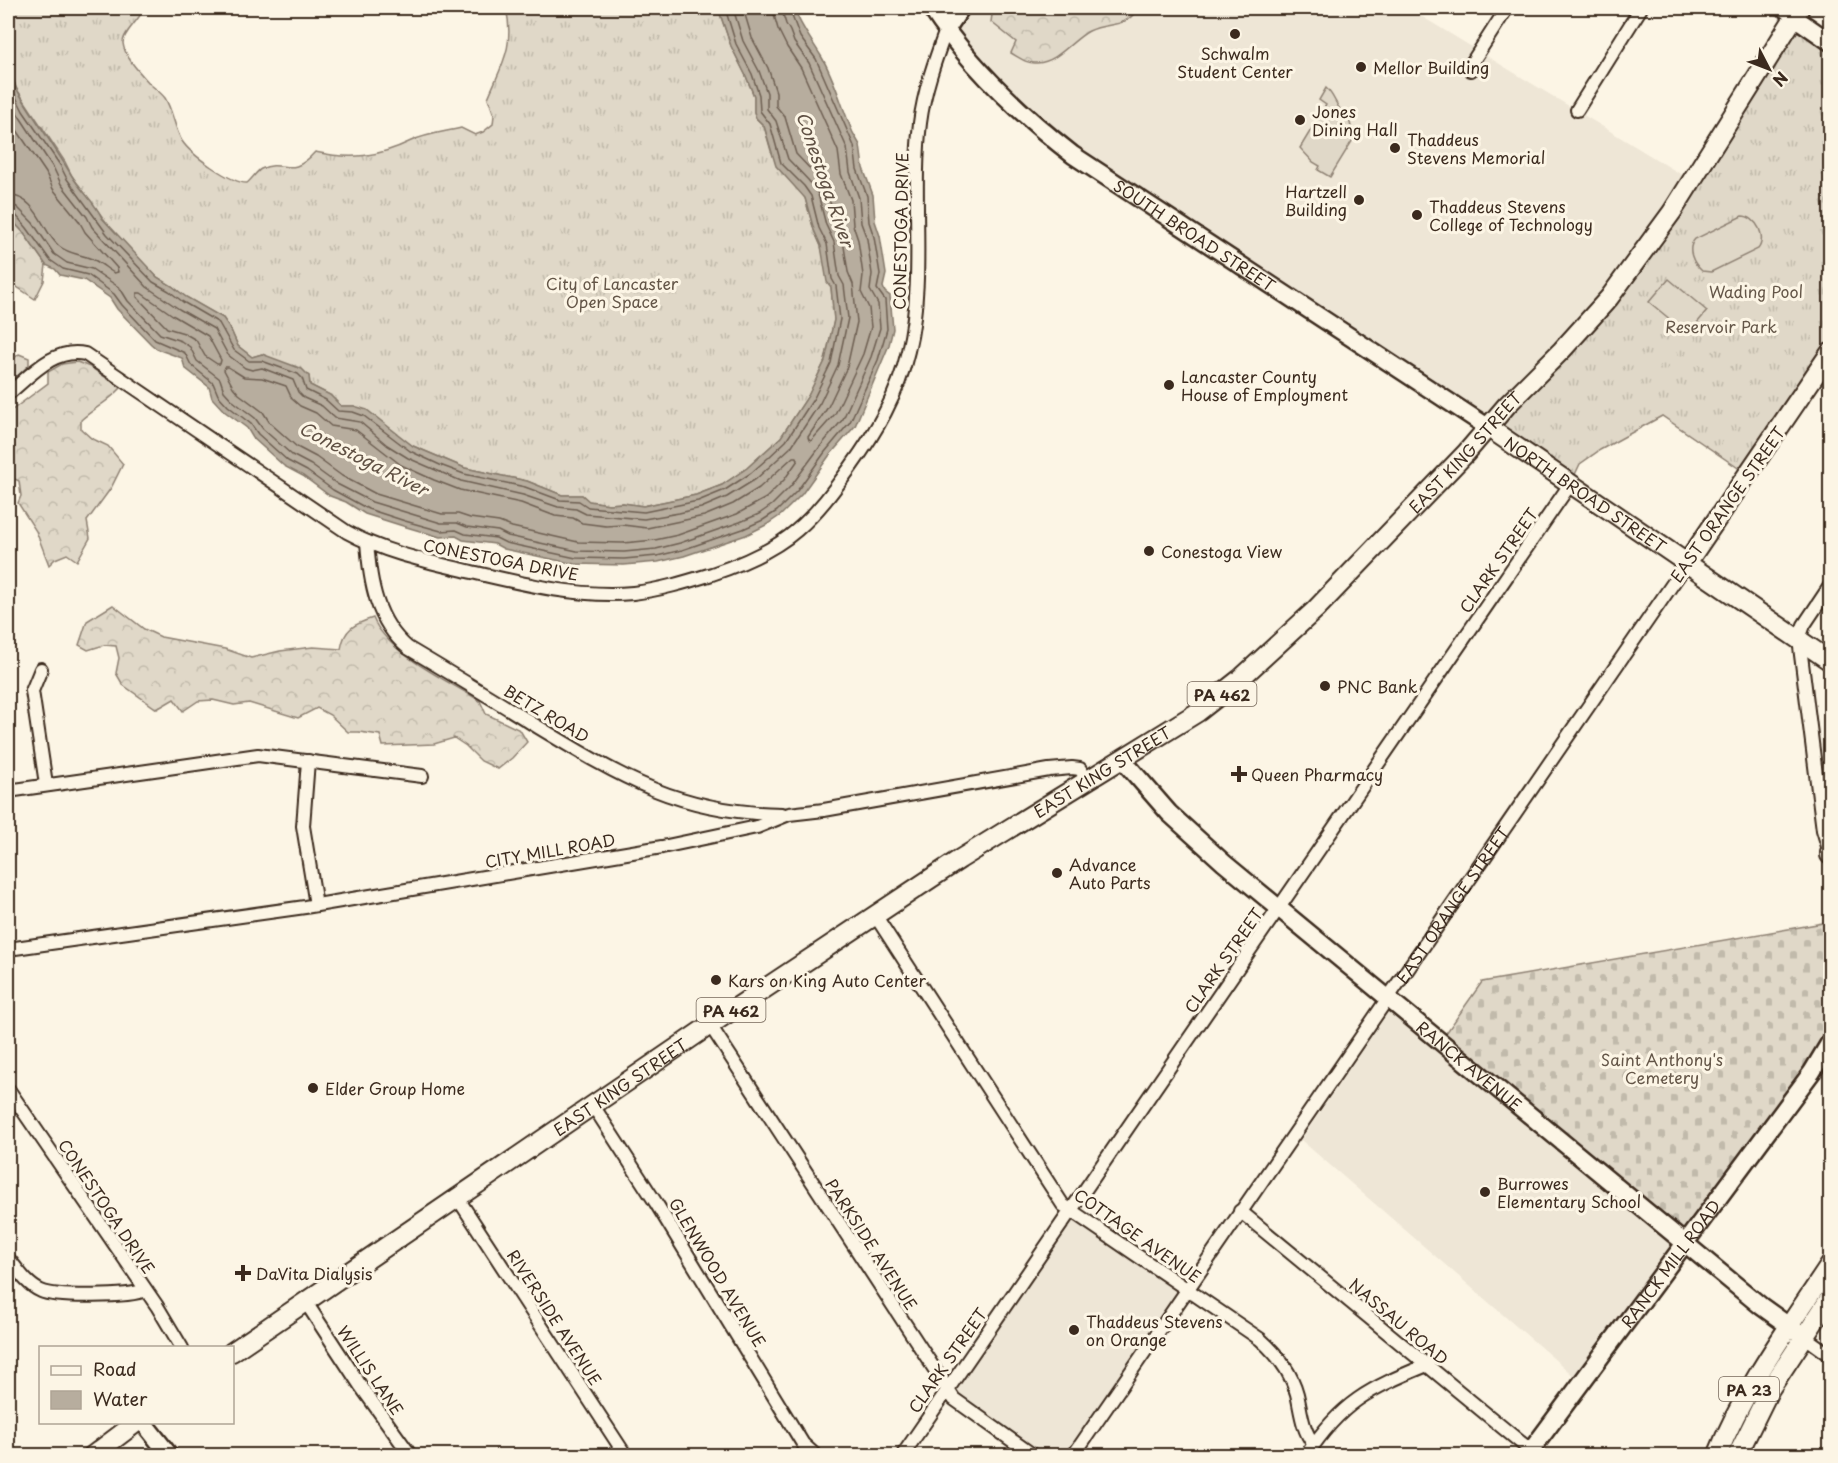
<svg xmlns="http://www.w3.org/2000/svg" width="1838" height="1463" font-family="'Playpen Sans',sans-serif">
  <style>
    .built { fill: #eee6d6 }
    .grass { fill: url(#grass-tufts); stroke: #8e8173; stroke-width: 1.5 }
    .forest { fill: url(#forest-crowns); stroke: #8e8173; stroke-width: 1.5 }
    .cemetery { fill: url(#cemetery-stones); stroke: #8e8173; stroke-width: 1.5 }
    .garden { fill: #e0d8c8; stroke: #8e8173; stroke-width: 1.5 }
    .water { fill: #b7ad9e; stroke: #85796b; stroke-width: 1.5 }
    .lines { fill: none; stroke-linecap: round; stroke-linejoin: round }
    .shore { stroke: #6d5e51; stroke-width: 1.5 }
    .street-casing { stroke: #3b2a1e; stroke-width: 16 }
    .secondary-casing { stroke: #3b2a1e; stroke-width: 21 }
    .primary-casing { stroke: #3b2a1e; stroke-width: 22 }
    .street { stroke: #fcf5e5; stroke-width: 12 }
    .secondary { stroke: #fcf5e5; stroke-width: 16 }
    .primary { stroke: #fcf5e5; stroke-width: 18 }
    .poi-dot { fill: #3b2a1e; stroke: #fcf5e5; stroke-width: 2 }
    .labels { text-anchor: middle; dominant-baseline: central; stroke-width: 6; stroke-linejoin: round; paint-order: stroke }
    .shield { fill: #fcf5e5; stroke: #75675a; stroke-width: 1.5 }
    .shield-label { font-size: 15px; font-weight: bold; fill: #3b2a1e }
    .poi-label { font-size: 16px; fill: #3b2a1e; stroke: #fcf5e5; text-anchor: start }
    .street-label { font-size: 16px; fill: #3b2a1e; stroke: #fcf5e5 }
    .park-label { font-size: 16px; fill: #645648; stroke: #fcf5e5 }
    .water-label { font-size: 18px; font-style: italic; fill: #605144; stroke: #fcf5e5 }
  </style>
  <defs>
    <pattern id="grass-tufts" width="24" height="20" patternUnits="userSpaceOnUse" patternTransform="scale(1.5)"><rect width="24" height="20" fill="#e0d8c8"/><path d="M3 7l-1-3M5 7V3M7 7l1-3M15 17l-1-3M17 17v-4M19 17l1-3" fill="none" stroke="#c1baab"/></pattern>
    <pattern id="forest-crowns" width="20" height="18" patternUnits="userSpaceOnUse" patternTransform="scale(1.5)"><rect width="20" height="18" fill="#e0d8c8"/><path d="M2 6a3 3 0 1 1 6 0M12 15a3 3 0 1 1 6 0" fill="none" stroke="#c1baab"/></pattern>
    <pattern id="cemetery-stones" width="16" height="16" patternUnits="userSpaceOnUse" patternTransform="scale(1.5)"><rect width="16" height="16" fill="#e0d8c8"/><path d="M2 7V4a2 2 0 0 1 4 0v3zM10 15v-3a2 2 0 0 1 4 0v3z" fill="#c1baab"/></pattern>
  </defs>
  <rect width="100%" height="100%" fill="#fcf5e5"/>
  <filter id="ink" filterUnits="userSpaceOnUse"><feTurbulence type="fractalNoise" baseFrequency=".0167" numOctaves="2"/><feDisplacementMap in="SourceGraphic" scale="12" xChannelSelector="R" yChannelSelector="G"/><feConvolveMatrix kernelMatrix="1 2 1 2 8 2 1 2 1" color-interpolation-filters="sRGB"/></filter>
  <g filter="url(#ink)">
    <!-- built -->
    <g class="built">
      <path d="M961,8H1426L1421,16L1692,181L1672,212L1489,428L1073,155L946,30Z"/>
      <path d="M1389,1011L1672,1244L1575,1377L1301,1140Z"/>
      <path d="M1071,1210L1187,1289L1073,1455H1034L947,1389Z"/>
    </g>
    <!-- grass -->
    <g class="grass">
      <path d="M8,8H144C140,20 123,32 123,43C124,57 142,75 151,85C156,89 161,93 165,98C173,111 174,127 182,141C191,155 231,183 247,183C252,179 256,172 261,169C284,158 290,180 315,152C351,160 378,157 411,141C426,134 445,132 461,128L475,135L483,132L493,124L494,115L488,98C502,64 515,46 506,8H718L731,46L746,76L754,96V112L756,118L764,126L771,151L805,198L814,230L821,246L831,287L834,320L825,361L808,396L781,437L747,468L722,485L696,495L643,506L623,503L609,504L588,501L582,495H562L527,481L465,468L413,446L354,406H341L330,395L310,385L309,376L262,354L252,357L238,346L230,328L223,318L186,297L172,286L157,277L112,230L72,176L65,162L16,88C7,62 8,35 8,8Z"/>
      <path d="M1794,17L1830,42V353L1747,474L1662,416L1600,450L1580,464L1571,483L1489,428L1587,322Z"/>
      <path d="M19,354L29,358V365L8,385V367L12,365L13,359Z"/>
    </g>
    <!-- forest -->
    <g class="forest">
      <path d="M993,8H1138C1125,30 1108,21 1089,31C1072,40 1058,62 1037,63C1027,64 1020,58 1011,53L1016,42L991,22Z"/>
      <path d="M8,216L23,232L46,265L44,281L35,299L8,281Z"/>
      <path d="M77,362L90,367L121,388C109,401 95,408 81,420V429L91,438L108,446L123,464L111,488L87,521L90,538L77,561L67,554L55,559L49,565L36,531L18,503L21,496L19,481L8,476V413L48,383V372L62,364Z"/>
      <path d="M113,605L144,629L161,637L225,649L251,658L280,651L313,647L341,649C344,629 354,624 373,618C388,654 447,680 480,701L486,714L520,730L527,742L512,758L498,769L481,761L466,746L454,738L434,744L383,746L380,735L359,732H348L330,715L317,708L298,718L249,703L234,705L213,700L198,701L183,711L174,699L157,709L123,685L116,673L119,658L116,646L104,645L88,650L79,645L87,621Z"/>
    </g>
    <!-- cemetery -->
    <path class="cemetery" d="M1829,922L1830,1034L1682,1233L1444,1036L1482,982Z"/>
    <!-- garden -->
    <g class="garden">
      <path d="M1326,88C1336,97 1335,108 1349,119L1354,138L1330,177L1318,170L1320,166L1313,162L1300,148L1326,105L1319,100Z"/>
      <path d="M1742,216C1757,216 1767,238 1758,249L1711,272L1702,271C1693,263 1686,249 1695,239Z"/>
      <path d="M1669,279L1707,311L1688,334L1649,302Z"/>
    </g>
    <!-- water -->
    <path class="water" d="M718,8H794C800,26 811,39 821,56C835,79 842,108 853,133L860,145L863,168L873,195L875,221L880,236L886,274L883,287L885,292L890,296L893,329L889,345L855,426L829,456L802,494L781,515L766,525L746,535L684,556L658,562L624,565L575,564L504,549L495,544L463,540L456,536L440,537L403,526L365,514L346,502L330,496L303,476L284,466L253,438L247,428L224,411L212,398L209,387L185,368L182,358L157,349L151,344L117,309L110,298L84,280L60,275L55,269L46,265L23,232L8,216V46L12,76L16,88C34,118 54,146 72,176C81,191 95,202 102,218L157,277L172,286L186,297L223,318L230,328L238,346L252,357L262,354L302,369L309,376L310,385L330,395L341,406H354L367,410L413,446L465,468L527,481L562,495H582L589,501L609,504L623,503L643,506L696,495L722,485L747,468L781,437L808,396L825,361L834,320L831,287L827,282L821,246L814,230L805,198L776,166L764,126L756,118L754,112V96L746,76L731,46Z"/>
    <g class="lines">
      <!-- shore -->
      <g class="shore">
        <path d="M743,8L752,38L768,68L776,92V106L785,117L796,154L816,175L825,188L843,240L848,272L853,284L857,322L847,367L828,407L808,437L809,440L811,441L835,414L863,354L871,327L870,318L869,308L861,292L863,275L858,240L853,225L851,200L841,174L838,151L801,68L787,47L778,29L772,8"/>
        <path d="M8,81L23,111L60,165L67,179L107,234L153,282L169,291L183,302L219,323L234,350L249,361H262L298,374L302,378L306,390L326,400L338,411L353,412L364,416L410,451L440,465L464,474L525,487L560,500L579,501L588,507L644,512L698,501L725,490L751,473L768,458L786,441L814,398L831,363L840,319L836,286L832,279L827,244L819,228L811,196L804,186L781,163L770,124L760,111L759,95L752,74L736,44L725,8"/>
        <path d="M8,99L54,169L61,184L87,217L92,227L147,287L179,309L214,329L228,355L245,368L252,370L262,368L293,380L298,392L304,398L322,406L335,418L360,422L387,445L408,458L461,481L523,495L558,507L576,509L586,514L644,519L679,513L701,508L727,497L756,479L791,447L820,403L838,365L848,318L844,285L839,276L834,242L826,225L818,194L809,181L788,159L776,121L767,109V93L759,71L743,41L733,8"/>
        <path d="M8,117L46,173L53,189L79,221L85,232L117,268L118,272L114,273C107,269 101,263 94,260C82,254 70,255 59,246C42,232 38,197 8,195"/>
        <path d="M8,204L17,207L33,223L54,254L67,263L92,269L120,288L128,301L160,334L181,341L190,347L197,361L220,379L224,391L233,401L255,418L263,429L292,455L311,465L337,484L372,502L441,523H457L467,527L498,531L508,536L577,551L624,552L656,549L680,543L740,522L759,514L772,505L791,486L819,448L843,419L871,357L880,328L878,304L870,290L872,274L867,239L861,223L859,198L850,172L847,148L809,63L794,42L790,31L786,24L781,8"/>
        <path d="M8,212L14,213L27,228L50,260L63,269L88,275L114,294L122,305L155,340L185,353L191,365L213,383L218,395L228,406L251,424L258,434L288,461L307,471L333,490L368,509L405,521L441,531L456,530L465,534L496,538L506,543L576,558L624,559L657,556L682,550L743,529L763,520L777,511L797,491L825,452L850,422L878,360L887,329L885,300L877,289L880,274L874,237L869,222L867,196L857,169L854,146L816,59L800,37L789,8"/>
        <path d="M137,293H141L174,316L208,336L221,360L220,364H217L205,356L196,340L184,333L167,328L137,297Z"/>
        <path d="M225,367H228L244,377L262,378L286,386L292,399L300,406L316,413L331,426L356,430L401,465L434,480L460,490L521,503L555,516L573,518L582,523L606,526L623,525L647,528L704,516L733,504L759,488L793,457H797L798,460L784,480L766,498L737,514L678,535L655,540L623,543L578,542L512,527L499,522L470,518L458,514H442L376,494L342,476L316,457L297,447L270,423L263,412L239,394L233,387L224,370Z"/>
      </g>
      <defs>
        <g id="street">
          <path d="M1780,8L1794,17"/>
          <path d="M1471,70L1473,61L1507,8"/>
          <path d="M1577,110L1641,8"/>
          <path d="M8,394C30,376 54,347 85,354L347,532C385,553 430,562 472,572C523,584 580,598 633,593C660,590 686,582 712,574C742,564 773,551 797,530C818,512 834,490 850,468C876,432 898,395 908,351C926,276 911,199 920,123C924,91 935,60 946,30"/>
          <path d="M367,542C370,582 376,621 408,648C450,673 492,698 533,724C619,776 678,813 782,814"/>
          <path d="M41,669L32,691L46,784"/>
          <path d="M308,761L303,826L316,905"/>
          <path d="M8,791L258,755L422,776"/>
          <path d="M1830,853L1823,830L1799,639L1804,625L1830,586"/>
          <path d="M875,915L1063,1205L1260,1339C1277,1354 1291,1372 1297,1394C1301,1411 1302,1429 1313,1443"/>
          <path d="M8,949L305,907L662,847L757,827L789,814L824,810L1049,770L1072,768L1080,769L1088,781"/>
          <path d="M710,1025L954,1399L1034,1456"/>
          <path d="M8,1089L157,1306L182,1348"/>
          <path d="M592,1104L656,1203L803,1444L816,1456"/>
          <path d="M457,1197L626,1456"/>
          <path d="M1240,1211L1536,1455"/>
          <path d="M8,1258C17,1269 27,1285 41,1291C56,1298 130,1297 145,1290"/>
          <path d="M305,1301L360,1385L411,1456"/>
          <path d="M1805,1337L1830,1355"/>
          <path d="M902,1456L1571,483"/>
          <path id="s1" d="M1073,1456L1687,563"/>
          <path d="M1306,1456C1341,1402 1369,1389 1427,1365"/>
        </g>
        <g id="secondary">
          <path id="s2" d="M931,8C969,66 1019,113 1073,155L1489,428"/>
          <path d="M1794,17L1830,42"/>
          <path d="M946,30L961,8"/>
          <path id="s3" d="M1122,759L1169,813L1224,863L1761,1306L1800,1334"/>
          <path d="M143,1422L170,1456"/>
          <path id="s4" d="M1527,1456L1812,1072L1830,1042"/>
        </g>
        <g id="primary">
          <path id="s5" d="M1489,428L1830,661"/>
          <path d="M1687,563L1830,353"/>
          <path d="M1830,853V855"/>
          <path id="s6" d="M232,1352L710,1025L960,859L1198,712L1240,679L1315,610L1466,453L1507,405L1562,350L1609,298L1672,212L1800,8"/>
          <path d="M92,1456L137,1422"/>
          <path d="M1717,1456C1745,1386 1789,1327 1830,1265"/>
          <path d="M1737,1456L1770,1389L1830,1298"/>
        </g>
      </defs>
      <!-- street casing -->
      <use href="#street" class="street-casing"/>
      <!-- secondary casing -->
      <use href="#secondary" class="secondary-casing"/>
      <!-- primary casing -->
      <use href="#primary" class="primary-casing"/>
      <!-- street -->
      <use href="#street" class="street"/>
      <!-- secondary -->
      <use href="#secondary" class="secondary"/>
      <!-- primary -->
      <use href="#primary" class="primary"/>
    </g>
  </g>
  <!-- markers -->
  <g class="poi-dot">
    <circle cx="1235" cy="34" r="6"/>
    <circle cx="1361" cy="67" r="6"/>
    <circle cx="1300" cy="120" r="6"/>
    <circle cx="1395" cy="148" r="6"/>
    <circle cx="1359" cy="200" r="6"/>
    <circle cx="1417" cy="215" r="6"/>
    <circle cx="1169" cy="385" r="6"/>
    <circle cx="1149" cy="551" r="6"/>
    <circle cx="1325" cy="686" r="6"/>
    <path d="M1236 765h6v6h6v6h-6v6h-6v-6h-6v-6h6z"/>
    <circle cx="1057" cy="873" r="6"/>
    <circle cx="716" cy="980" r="6"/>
    <circle cx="313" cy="1088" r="6"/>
    <circle cx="1485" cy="1192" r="6"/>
    <path d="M240 1264h6v6h6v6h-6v6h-6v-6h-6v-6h6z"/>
    <circle cx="1074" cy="1330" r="6"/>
  </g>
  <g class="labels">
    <!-- shield labels -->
    <g class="shield">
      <rect x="1187.5" y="682" width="69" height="24" rx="4.5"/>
      <rect x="696.5" y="998" width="69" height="24" rx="4.5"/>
      <rect x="1719" y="1377" width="60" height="24" rx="4.5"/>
    </g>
    <g class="shield-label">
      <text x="1222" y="694">PA 462</text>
      <text x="731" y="1010">PA 462</text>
      <text x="1749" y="1389">PA 23</text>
    </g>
    <!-- poi labels -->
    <g class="poi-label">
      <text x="1235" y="53" text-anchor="middle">Schwalm<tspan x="1235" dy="18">Student Center</tspan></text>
      <text x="1373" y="67">Mellor Building</text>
      <text x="1312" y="111">Jones<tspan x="1312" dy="18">Dining Hall</tspan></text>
      <text x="1407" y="139">Thaddeus<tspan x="1407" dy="18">Stevens Memorial</tspan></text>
      <text x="1347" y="191" text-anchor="end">Hartzell<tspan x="1347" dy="18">Building</tspan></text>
      <text x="1429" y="206">Thaddeus Stevens<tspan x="1429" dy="18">College of Technology</tspan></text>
      <text x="1181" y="376">Lancaster County<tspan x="1181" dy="18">House of Employment</tspan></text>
      <text x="1161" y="551">Conestoga View</text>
      <text x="1337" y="686">PNC Bank</text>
      <text x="1251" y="774">Queen Pharmacy</text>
      <text x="1069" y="864">Advance<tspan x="1069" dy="18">Auto Parts</tspan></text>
      <text x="728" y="980">Kars on King Auto Center</text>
      <text x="325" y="1088">Elder Group Home</text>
      <text x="1497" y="1183">Burrowes<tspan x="1497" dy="18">Elementary School</tspan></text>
      <text x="256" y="1273">DaVita Dialysis</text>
      <text x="1086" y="1321">Thaddeus Stevens<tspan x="1086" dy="18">on Orange</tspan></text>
    </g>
    <!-- street labels -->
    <g class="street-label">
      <text transform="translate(900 231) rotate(-89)">CONESTOGA DRIVE</text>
      <text stroke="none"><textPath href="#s2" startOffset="351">SOUTH BROAD STREET</textPath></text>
      <text stroke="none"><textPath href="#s6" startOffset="1532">EAST KING STREET</textPath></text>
      <text stroke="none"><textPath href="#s5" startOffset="117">NORTH BROAD STREET</textPath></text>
      <text transform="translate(1727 504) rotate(-55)">EAST ORANGE STREET</text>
      <text transform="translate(501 559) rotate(11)">CONESTOGA DRIVE</text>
      <text transform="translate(1498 560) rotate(-55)">CLARK STREET</text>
      <text transform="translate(547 713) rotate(31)">BETZ ROAD</text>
      <text stroke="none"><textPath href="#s6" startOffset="1046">EAST KING STREET</textPath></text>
      <text transform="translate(550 850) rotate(-10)">CITY MILL ROAD</text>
      <text stroke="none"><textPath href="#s1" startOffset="669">EAST ORANGE STREET</textPath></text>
      <text transform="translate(1223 960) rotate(-55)">CLARK STREET</text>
      <text stroke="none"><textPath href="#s3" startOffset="464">RANCK AVENUE</textPath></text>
      <text stroke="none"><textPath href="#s6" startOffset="470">EAST KING STREET</textPath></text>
      <text transform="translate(107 1206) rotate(56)">CONESTOGA DRIVE</text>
      <text transform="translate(1138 1235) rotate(35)">COTTAGE AVENUE</text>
      <text transform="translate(872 1244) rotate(57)">PARKSIDE AVENUE</text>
      <text stroke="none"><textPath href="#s4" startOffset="240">RANCK MILL ROAD</textPath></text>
      <text transform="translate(718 1272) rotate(59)">GLENWOOD AVENUE</text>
      <text transform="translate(555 1317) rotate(57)">RIVERSIDE AVENUE</text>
      <text transform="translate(1399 1321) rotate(40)">NASSAU ROAD</text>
      <text transform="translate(947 1360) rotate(-55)">CLARK STREET</text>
      <text transform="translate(371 1370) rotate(56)">WILLIS LANE</text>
    </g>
    <!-- park labels -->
    <g class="park-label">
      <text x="612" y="283">City of Lancaster<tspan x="612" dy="18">Open Space</tspan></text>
      <text x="1756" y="291">Wading Pool</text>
      <text x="1721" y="326">Reservoir Park</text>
      <text x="1662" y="1059">Saint Anthony's<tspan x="1662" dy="18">Cemetery</tspan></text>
    </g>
    <!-- water labels -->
    <g class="water-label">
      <text transform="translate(826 179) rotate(71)">Conestoga River</text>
      <text transform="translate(364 458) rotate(27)">Conestoga River</text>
    </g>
  </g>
  <!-- margin -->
  <rect width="1838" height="1463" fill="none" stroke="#fcf5e5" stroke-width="30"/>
  <rect x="15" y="15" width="1808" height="1433" fill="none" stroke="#3b2a1e" stroke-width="2" filter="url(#ink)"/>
  <!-- legend -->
  <rect x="39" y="1346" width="195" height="78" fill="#fcf5e5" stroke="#afa495" stroke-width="1.5"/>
  <rect x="51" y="1366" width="30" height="9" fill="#fcf5e5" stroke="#afa495" stroke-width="1.5"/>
  <text x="93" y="1376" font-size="18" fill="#3b2a1e">Road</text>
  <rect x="51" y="1391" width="30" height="18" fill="#b7ad9e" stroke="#afa495" stroke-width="1.5"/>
  <text x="93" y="1406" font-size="18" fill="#3b2a1e">Water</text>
  <!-- north arrow -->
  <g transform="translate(1769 69) rotate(132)" stroke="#fcf5e5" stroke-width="4.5" paint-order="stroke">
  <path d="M0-4.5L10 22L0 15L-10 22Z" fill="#3b2a1e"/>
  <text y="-9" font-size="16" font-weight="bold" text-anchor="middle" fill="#3b2a1e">N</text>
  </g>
</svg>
